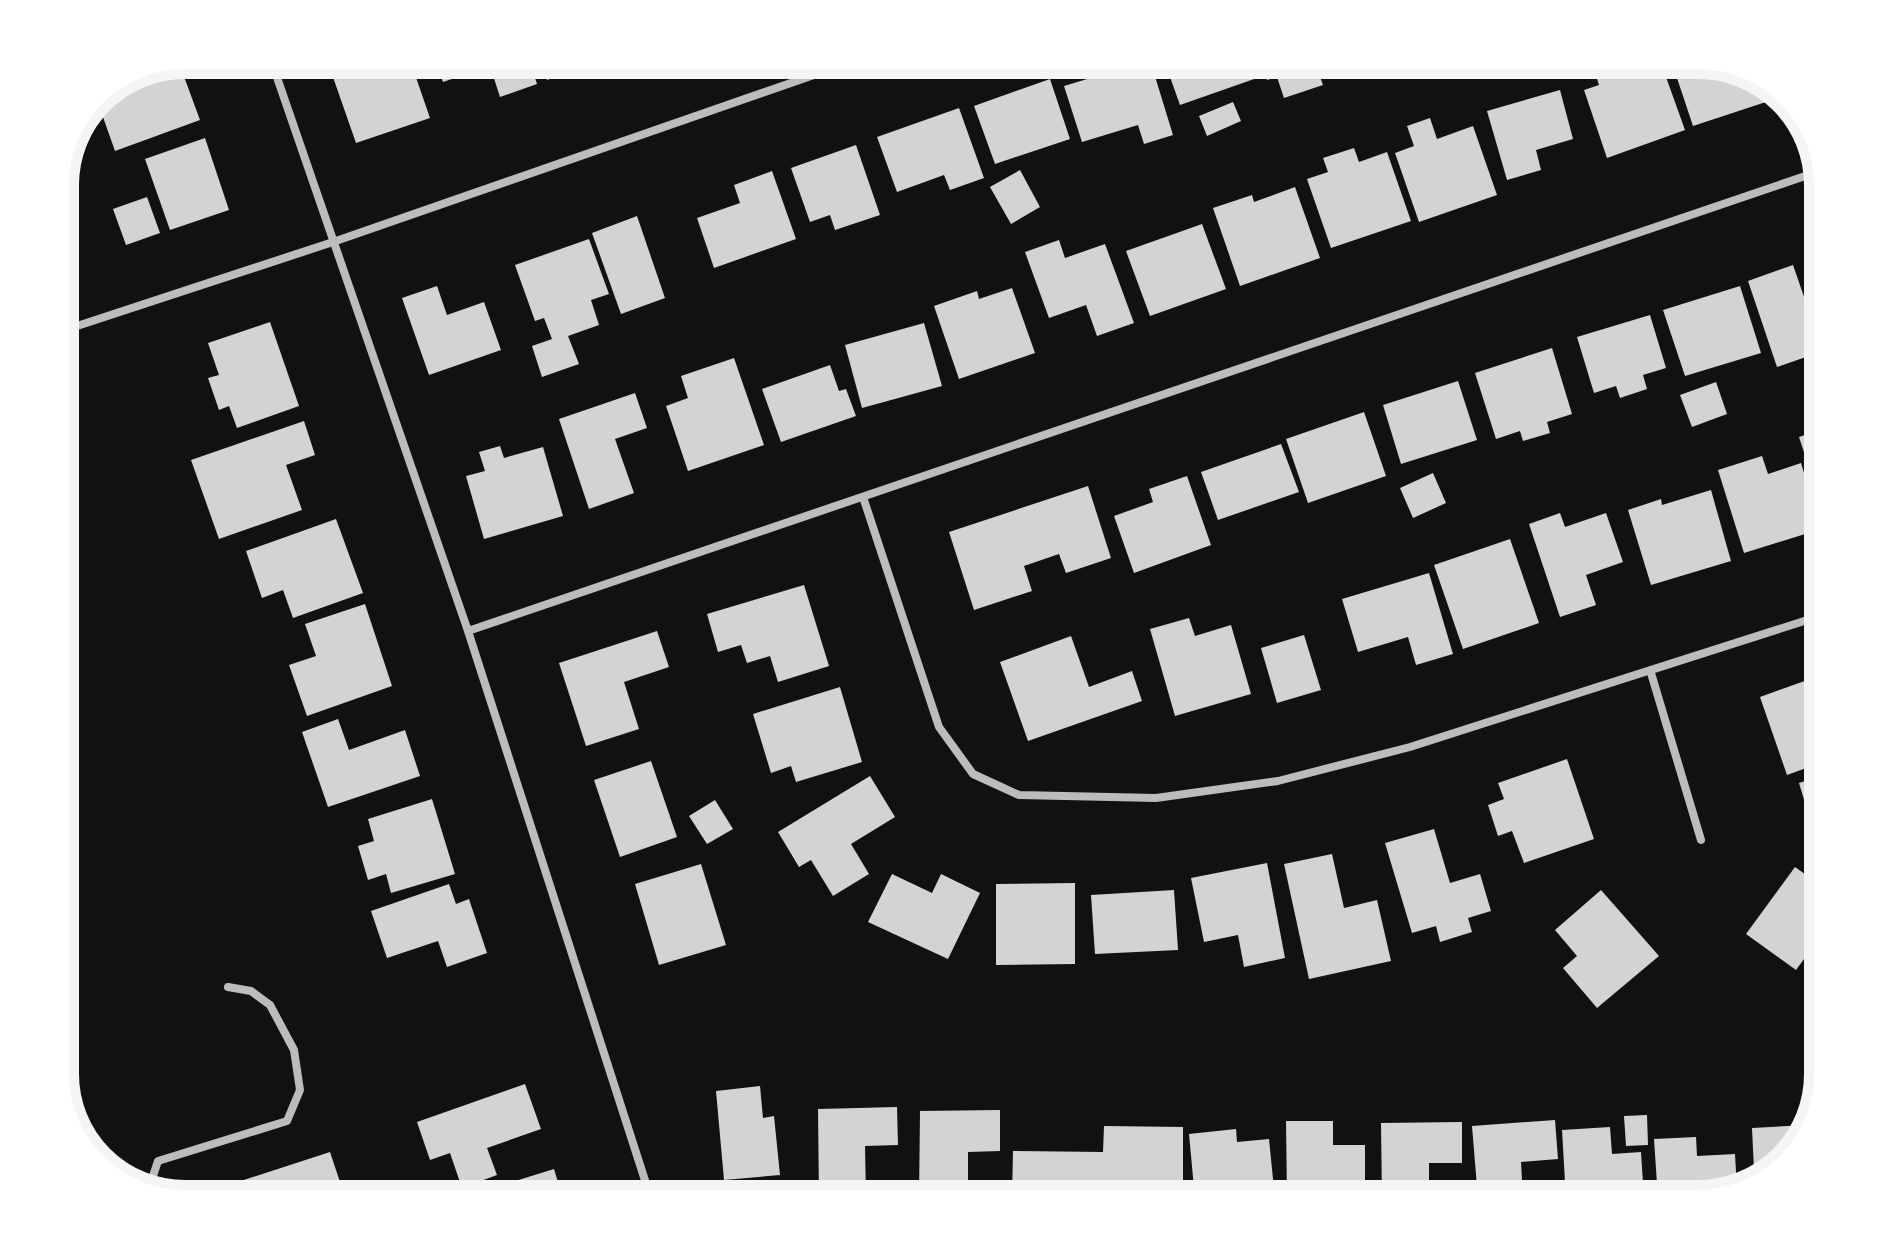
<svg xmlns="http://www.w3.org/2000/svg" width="1883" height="1259" font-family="Raleway,sans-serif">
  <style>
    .building { fill: #d3d3d3 }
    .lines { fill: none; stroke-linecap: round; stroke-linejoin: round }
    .minor { stroke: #bcbcbc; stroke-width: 8 }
    .rim { fill: none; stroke: #f5f5f5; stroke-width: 10 }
  </style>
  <rect width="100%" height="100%" fill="#111"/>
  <!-- building -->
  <g class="building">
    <path d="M327,60H369L371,68L395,60H410L430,118L356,143Z"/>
    <path d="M435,60H529L537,84L500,97L490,66L443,82Z"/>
    <path d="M540,60H591L592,63L547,80Z"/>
    <path d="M1103,60H1150L1173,135L1144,144L1138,125L1082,142L1064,86L1107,73Z"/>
    <path d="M1164,60H1251L1257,78L1180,105Z"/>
    <path d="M1260,60H1322L1315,63L1323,85L1284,98L1277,77L1267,80Z"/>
    <path d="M1671,60H1698L1765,81L1772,100L1693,126Z"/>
    <path d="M1616,61L1621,77L1661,63L1685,130L1607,158L1584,90L1599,85L1594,69Z"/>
    <path d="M179,63L200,120L115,151L98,103L141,87L139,79Z"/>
    <path d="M1050,79L1070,139L995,164L974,106Z"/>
    <path d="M1560,90L1573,139L1536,150L1541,170L1507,180L1487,111Z"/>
    <path d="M1233,102L1241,121L1207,136L1199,116Z"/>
    <path d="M959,108L984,178L950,190L944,175L897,192L877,137Z"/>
    <path d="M1430,118L1437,139L1473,126L1497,195L1419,222L1395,153L1414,146L1407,126Z"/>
    <path d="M205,138L229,210L170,230L145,159Z"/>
    <path d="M856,145L880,215L835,230L830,215L810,222L791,168Z"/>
    <path d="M1354,148L1359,162L1387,152L1411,221L1331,248L1307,179L1328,172L1323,158Z"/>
    <path d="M1020,170L1040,207L1011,224L990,187Z"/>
    <path d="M772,171L796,239L714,268L697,218L740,203L734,185Z"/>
    <path d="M1295,187L1320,258L1240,286L1213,208L1252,195L1254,202Z"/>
    <path d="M147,197L160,233L126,245L113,209Z"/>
    <path d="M637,216L665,298L621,314L592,233Z"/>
    <path d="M1202,224L1226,289L1150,316L1126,251Z"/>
    <path d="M589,239L609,294L591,300L599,325L568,336L579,364L542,377L532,346L552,339L544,318L535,321L515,265Z"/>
    <path d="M1059,240L1065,258L1105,244L1134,323L1097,336L1086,305L1049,318L1025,252Z"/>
    <path d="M1793,265L1811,317L1823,313V351L1777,367L1748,281Z"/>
    <path d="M437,286L447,315L484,302L501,350L429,375L402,298Z"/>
    <path d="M1740,286L1761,353L1685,376L1663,310Z"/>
    <path d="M1012,288L1035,353L959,379L934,306L977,291L979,299Z"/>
    <path d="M1650,315L1666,368L1643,375L1647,389L1620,398L1616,386L1594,393L1577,337Z"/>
    <path d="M270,322L299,406L237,428L229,406L219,410L208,378L219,375L208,343Z"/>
    <path d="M924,323L942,386L862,408L845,345Z"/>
    <path d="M1552,348L1572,414L1547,422L1550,433L1523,441L1520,431L1496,439L1475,373Z"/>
    <path d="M734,358L764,445L688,471L666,406L688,398L681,376Z"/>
    <path d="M830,365L839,391L846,389L856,416L781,442L762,389Z"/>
    <path d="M1458,381L1477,440L1401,464L1383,405Z"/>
    <path d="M1716,382L1727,414L1692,427L1680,395Z"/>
    <path d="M635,393L647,428L615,439L634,493L589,509L559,419Z"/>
    <path d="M1823,407V507H1822L1799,437L1820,430L1814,410Z"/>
    <path d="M1364,412L1386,476L1308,503L1286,439Z"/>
    <path d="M304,421L315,455L286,465L302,510L219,539L191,460Z"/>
    <path d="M1281,444L1299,492L1218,520L1201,472Z"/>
    <path d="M500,446L504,458L543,447L563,516L484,539L466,476L485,471L479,452Z"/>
    <path d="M1762,456L1768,474L1801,463L1821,529L1744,553L1718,470Z"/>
    <path d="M1433,473L1446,503L1413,518L1400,488Z"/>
    <path d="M1187,476L1211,545L1134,573L1114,516L1153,502L1149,489Z"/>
    <path d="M1088,486L1111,558L1066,573L1059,554L1024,566L1032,591L974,610L949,532Z"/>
    <path d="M1711,490L1731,561L1651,585L1628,510L1661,499L1662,505Z"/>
    <path d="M1560,513L1565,527L1606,513L1623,562L1586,575L1596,605L1560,617L1529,524Z"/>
    <path d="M336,519L363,593L293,618L283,590L262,598L246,551Z"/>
    <path d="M1510,539L1539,623L1463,649L1434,565Z"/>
    <path d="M1429,573L1453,654L1416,665L1408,637L1358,652L1342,599Z"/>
    <path d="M804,585L829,666L778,682L770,656L747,663L741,645L718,652L707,614Z"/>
    <path d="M365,604L392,686L307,716L289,665L316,656L305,624Z"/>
    <path d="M1189,618L1195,636L1231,625L1251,694L1175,716L1150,629Z"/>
    <path d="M657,631L669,667L624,682L639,729L586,746L559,663Z"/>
    <path d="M1304,635L1321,690L1277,703L1261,648Z"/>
    <path d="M1071,636L1089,687L1132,671L1142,701L1028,741L1000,662Z"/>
    <path d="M1813,678L1823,707V762L1787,775L1760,697Z"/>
    <path d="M840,687L862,762L796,782L791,766L771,773L753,714Z"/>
    <path d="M338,719L349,750L405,730L420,776L328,807L302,732Z"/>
    <path d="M1567,759L1594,839L1524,863L1512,831L1498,836L1488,805L1504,799L1498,783Z"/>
    <path d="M651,761L677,837L620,857L594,780Z"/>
    <path d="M1823,775V859H1822L1799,783Z"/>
    <path d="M870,776L895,817L851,844L869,874L833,896L811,860L799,867L778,832Z"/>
    <path d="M432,799L455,874L391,893L386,874L368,880L358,846L374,841L368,819Z"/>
    <path d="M715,800L733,829L707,844L689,816Z"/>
    <path d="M1434,829L1450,883L1480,874L1491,911L1468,918L1472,932L1440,942L1436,926L1412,933L1385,843Z"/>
    <path d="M1332,854L1344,908L1377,900L1391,961L1309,979L1284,864Z"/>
    <path d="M1267,863L1285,958L1244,967L1238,935L1204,942L1191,878Z"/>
    <path d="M701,864L726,945L659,965L635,884Z"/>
    <path d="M1795,867L1823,887V933L1796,970L1746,934Z"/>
    <path d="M892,874L932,893L941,874L980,893L948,959L868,922Z"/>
    <path d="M1075,883V964L996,965V884Z"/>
    <path d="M449,884L456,904L469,899L487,953L447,967L438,941L387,958L371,911Z"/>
    <path d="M1174,890L1178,950L1095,954L1091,895Z"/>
    <path d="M1601,890L1659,956L1597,1008L1563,968L1577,956L1555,930Z"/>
    <path d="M525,1084L541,1129L487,1148L497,1175L462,1188L450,1153L430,1160L417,1122Z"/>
    <path d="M760,1086L763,1118L774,1116L780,1175L724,1180L716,1091Z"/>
    <path d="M897,1107L898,1145L865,1146L866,1199H819L818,1109Z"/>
    <path d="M1000,1110V1151L968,1152V1199H919L920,1111Z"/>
    <path d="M1647,1115L1648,1145L1626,1146L1624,1116Z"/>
    <path d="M1555,1120L1558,1159L1521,1162L1523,1199H1478L1472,1126Z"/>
    <path d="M1286,1121H1333V1145H1365V1199H1287Z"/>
    <path d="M1462,1122V1163H1429V1199H1382L1381,1123Z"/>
    <path d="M1807,1125L1802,1144L1772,1169L1754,1170L1752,1128Z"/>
    <path d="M1104,1126L1183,1127V1183H1139V1199H1012L1013,1151L1103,1152Z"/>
    <path d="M1610,1127L1612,1154L1641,1152L1644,1199H1566L1562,1130Z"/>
    <path d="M1236,1129L1237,1142L1269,1139L1275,1199H1195L1189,1134Z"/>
    <path d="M1696,1137L1697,1156L1735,1154L1737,1190L1698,1199H1658L1654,1139Z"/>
    <path d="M330,1152L340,1182L325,1187L329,1199H210L207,1192Z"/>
    <path d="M554,1169L563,1199H499L496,1187Z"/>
  </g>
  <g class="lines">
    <!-- minor -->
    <g class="minor">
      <path d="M271,60L468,631L651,1199"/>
      <path d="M74,327L333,242L857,60"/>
      <path d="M863,497L939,727L973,774L1019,795L1156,798L1278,781L1410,747L1823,615"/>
      <path d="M468,631L1820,171"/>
      <path d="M1651,673L1701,840"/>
      <path d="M149,1188L158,1161L287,1121L300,1090L294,1050L270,1005L251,991L228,987"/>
    </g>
  </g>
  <!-- crop -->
  <path d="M0 0H1883V1259H0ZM185 74H1698A111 111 0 0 1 1809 185V1074A111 111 0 0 1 1698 1185H185A111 111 0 0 1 74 1074V185A111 111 0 0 1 185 74Z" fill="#fff" fill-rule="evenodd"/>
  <path class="rim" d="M185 74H1698A111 111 0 0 1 1809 185V1074A111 111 0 0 1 1698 1185H185A111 111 0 0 1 74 1074V185A111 111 0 0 1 185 74Z"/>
</svg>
